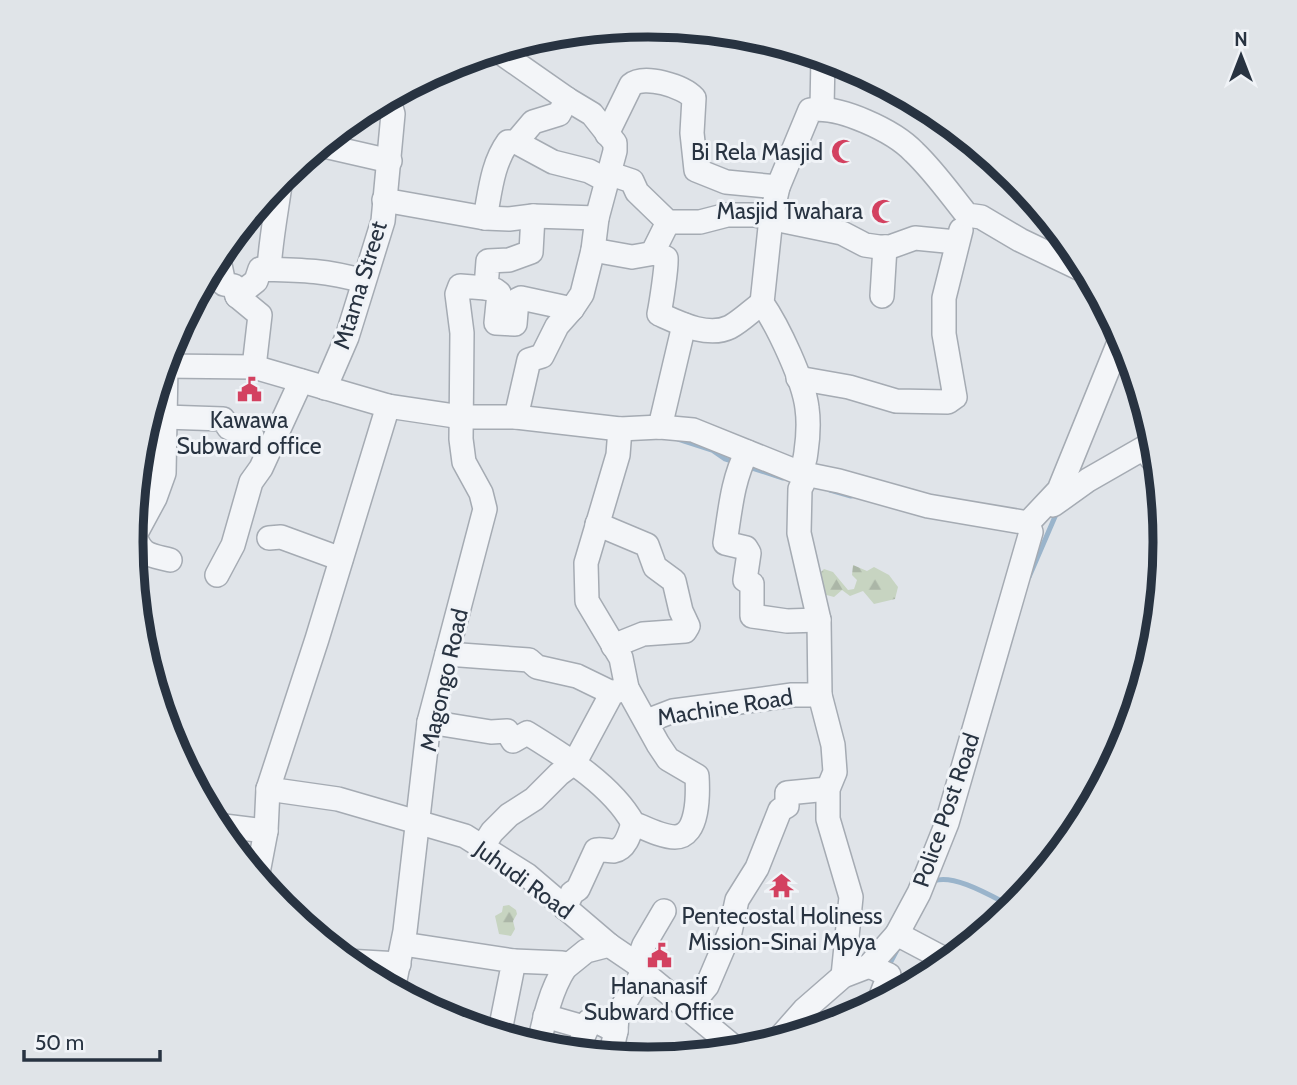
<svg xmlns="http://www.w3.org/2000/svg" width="1297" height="1085" font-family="Cabin,sans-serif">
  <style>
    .forest { fill: url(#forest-firs) }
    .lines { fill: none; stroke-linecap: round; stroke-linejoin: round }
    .stream { stroke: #9ab4cb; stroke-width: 5 }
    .minor-casing { stroke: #a5abb3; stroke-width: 26 }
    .minor { stroke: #f3f5f8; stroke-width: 23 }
    .labels { text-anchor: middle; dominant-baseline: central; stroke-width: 6; stroke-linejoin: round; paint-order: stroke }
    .poi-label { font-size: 23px; fill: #283341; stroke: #f0f3f7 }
    .street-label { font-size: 23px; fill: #283341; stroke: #f0f3f7 }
    .rim { fill: none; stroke: #283341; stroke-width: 9 }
  </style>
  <defs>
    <pattern id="forest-firs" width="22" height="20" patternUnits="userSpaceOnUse" patternTransform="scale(1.75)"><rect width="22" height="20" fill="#c7d4c1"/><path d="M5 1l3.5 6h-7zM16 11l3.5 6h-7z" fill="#abb6a7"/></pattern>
  </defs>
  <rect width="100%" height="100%" fill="#e0e4e9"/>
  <!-- forest -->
  <g class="forest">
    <path d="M853,565L867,571L874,567L889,575L898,587L895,599L874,604L863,591L850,596L842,590L834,597L819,593L818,575L824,569L833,572L848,590L854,589L857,580L852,575Z"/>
    <path d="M509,905L516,910L517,914L513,921L515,929L511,936L499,934L495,916L502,912L503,906Z"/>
  </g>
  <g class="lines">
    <!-- stream -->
    <g class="stream">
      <path d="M167,354L178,350C183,335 192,316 193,302"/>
      <path d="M678,439L712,450L725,459L737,463"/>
      <path d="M746,466L783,478"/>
      <path d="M830,490L851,496"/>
      <path d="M1029,577L1057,512"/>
      <path d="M934,881C955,873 996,899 1015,908"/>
      <path d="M888,967L898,948"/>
    </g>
    <defs>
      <g id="minor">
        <path d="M822,108L823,57"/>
        <path d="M607,134L631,85C644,74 683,86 694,98L692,133L696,170L726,182L778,187"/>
        <path d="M516,142L553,162L589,171L606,180"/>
        <path d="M320,145L390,161"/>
        <path d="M608,173L632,181L637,192L668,222H700L727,215H755L842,233L865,245L879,247H890L915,238L956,242"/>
        <path d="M384,200L485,218L509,219L533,216L597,218L615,151V143L592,114L567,99L497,50"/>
        <path d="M533,216L531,252L509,260L488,261L486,288L495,290L499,293L496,323L515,324L517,300L521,298L572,309"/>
        <path d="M485,218C490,193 492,164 508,142H516L533,122L559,114L567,99"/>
        <path d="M668,222L655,248V253L666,258C667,266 661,304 659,314C679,323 708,338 730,327C741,321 751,311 762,303"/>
        <path d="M593,250L632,257L655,253"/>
        <path d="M218,255L224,284L234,286L237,296L260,315L254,367"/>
        <path d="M269,269C271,237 277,208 281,178"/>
        <path d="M237,296L256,281L260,269C298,270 325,270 363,281"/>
        <path d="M882,296L885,247"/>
        <path d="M163,366L254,367L388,406L462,417H516L620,429L660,427L693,430L800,473L839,481L928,506L1028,523"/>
        <path d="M166,366L164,473L155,498L135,535C141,556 151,555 170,560"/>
        <path d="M798,378L849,387L896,401L948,402L955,397L944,334V298L961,230"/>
        <path d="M325,388L347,337L383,221L393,114L388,97"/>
        <path d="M165,417L223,419L229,428L252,436"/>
        <path d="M516,417L529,360L542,356L557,326L572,309L582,294L593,250L597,218"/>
        <path d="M660,427L684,325"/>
        <path d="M1144,449L1159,468"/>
        <path d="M747,452C732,480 730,513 725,543L746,548L749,553L745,580L752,584V616L787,621L819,620"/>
        <path d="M1053,505L1088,480L1156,441"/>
        <path d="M1028,523L1059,490L1122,335"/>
        <path d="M597,524L647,545L655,567L674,581L681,611L688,626L685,631L643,634L613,646"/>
        <path d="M269,538L281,537L341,559"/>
        <path d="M217,575L233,545L251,482L261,468L301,381"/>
        <path d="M447,654L529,660L537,667L577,676L612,693"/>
        <path d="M647,721L673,711L792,695H820"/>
        <path d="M429,722L491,732L507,731L513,741L527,733C564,756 611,784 633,823C645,828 662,837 675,837C699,837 698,793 697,776L668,759L658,744L627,688L621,658L587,601L586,563L618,455L620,429"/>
        <path d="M268,789L338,799L465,836L527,875L609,945L637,964L643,972L740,1052"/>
        <path d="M217,829L224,826L266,831"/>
        <path d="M483,846L492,832L509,815L534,799L559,774L575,762L612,693L627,688"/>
        <path d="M257,878L266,831L268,789L317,639L388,406"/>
        <path d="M565,908L572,893L578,889L596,850C602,849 608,851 614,851C626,849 630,833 633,823"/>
        <path d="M897,934L950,962"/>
        <path d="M403,944L514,961L499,1036"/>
        <path d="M346,961L399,964"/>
        <path d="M514,961L562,963L565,968L586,951L609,945"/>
        <path d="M637,964L644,945L664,911"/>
        <path d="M869,966L889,975L881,996V1003"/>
        <path d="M843,976L851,897L828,819V789L835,772L833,745L820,695L819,620L799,533L800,489L803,483C799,469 805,465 806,452C808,438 809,422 807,408C804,381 778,326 762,303L771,218L778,187L810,110C839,105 894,131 914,152C934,171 950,194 967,215L981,217L1020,240L1089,273"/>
        <path d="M393,990L405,931L429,722L485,509L481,493L464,462L461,439L462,333L457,294L460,286L486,288"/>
        <path d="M688,1009L707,986L730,932L737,900L757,868L780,810L787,806V793L828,789"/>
        <path d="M545,1016L587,1028L589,1021L594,1020L616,1031"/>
        <path d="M775,1043L804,1010L843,976L869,966L897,934L919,893L947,823L1031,532L1028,523"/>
        <path d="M538,1048C544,1021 550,991 565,968"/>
        <path d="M576,1053L587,1028"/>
        <path d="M610,1057L616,1031L617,1016L643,972"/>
      </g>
    </defs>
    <!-- minor casing -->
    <use href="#minor" class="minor-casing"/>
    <!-- minor -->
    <use href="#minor" class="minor"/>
  </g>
  <!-- icons -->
  <defs>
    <symbol id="mosque-bare" viewBox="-9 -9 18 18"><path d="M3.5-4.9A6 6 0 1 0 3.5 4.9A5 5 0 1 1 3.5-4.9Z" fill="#d34160" stroke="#f0f3f7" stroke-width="2.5" paint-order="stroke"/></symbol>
    <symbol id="civic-bare" viewBox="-9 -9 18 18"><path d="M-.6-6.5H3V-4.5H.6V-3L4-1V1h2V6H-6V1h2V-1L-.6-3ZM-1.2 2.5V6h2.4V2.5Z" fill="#d34160" stroke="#f0f3f7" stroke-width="2.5" paint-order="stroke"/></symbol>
    <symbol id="temple-bare" viewBox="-9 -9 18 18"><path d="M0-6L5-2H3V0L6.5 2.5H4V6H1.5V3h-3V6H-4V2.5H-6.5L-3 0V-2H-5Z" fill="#d34160" stroke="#f0f3f7" stroke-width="2.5" paint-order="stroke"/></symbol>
  </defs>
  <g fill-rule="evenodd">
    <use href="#mosque-bare" x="826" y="134" width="35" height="35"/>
    <use href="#mosque-bare" x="866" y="194" width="35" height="35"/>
    <use href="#civic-bare" x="232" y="372" width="35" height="35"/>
    <use href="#temple-bare" x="764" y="868" width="35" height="35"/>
    <use href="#civic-bare" x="642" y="938" width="35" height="35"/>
  </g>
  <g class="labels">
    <!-- poi labels -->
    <g class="poi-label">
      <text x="823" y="152" text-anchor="end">Bi Rela Masjid</text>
      <text x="863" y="211" text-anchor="end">Masjid Twahara</text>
      <text x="249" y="420">Kawawa<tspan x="249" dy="26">Subward office</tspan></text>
      <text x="782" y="916">Pentecostal Holiness<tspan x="782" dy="26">Mission-Sinai Mpya</tspan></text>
      <text x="659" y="986">Hananasif<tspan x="659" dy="26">Subward Office</tspan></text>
    </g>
    <!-- street labels -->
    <g class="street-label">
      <text transform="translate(360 285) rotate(-73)">Mtama Street</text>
      <text transform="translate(444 680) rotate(-77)">Magongo Road</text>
      <text transform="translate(725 707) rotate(-9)">Machine Road</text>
      <text transform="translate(946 810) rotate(-71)">Police Post Road</text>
      <text transform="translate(524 880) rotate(36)">Juhudi Road</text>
    </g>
  </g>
  <!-- crop -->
  <path d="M0 0H1297V1085H0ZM143 542a505 505 0 1 1 1010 0a505 505 0 1 1-1010 0Z" fill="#e0e4e8" fill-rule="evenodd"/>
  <path class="rim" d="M143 542a505 505 0 1 1 1010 0a505 505 0 1 1-1010 0Z"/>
  <!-- north arrow -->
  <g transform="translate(1241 56)" stroke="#f0f3f7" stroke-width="5" paint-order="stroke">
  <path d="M0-5L12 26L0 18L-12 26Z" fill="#283341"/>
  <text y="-10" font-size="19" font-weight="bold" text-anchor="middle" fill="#283341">N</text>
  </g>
  <!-- scale -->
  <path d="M24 1050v10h136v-10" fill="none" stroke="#283341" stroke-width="3.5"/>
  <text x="35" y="1050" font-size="21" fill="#283341" stroke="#f0f3f7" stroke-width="5" paint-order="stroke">50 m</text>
</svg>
